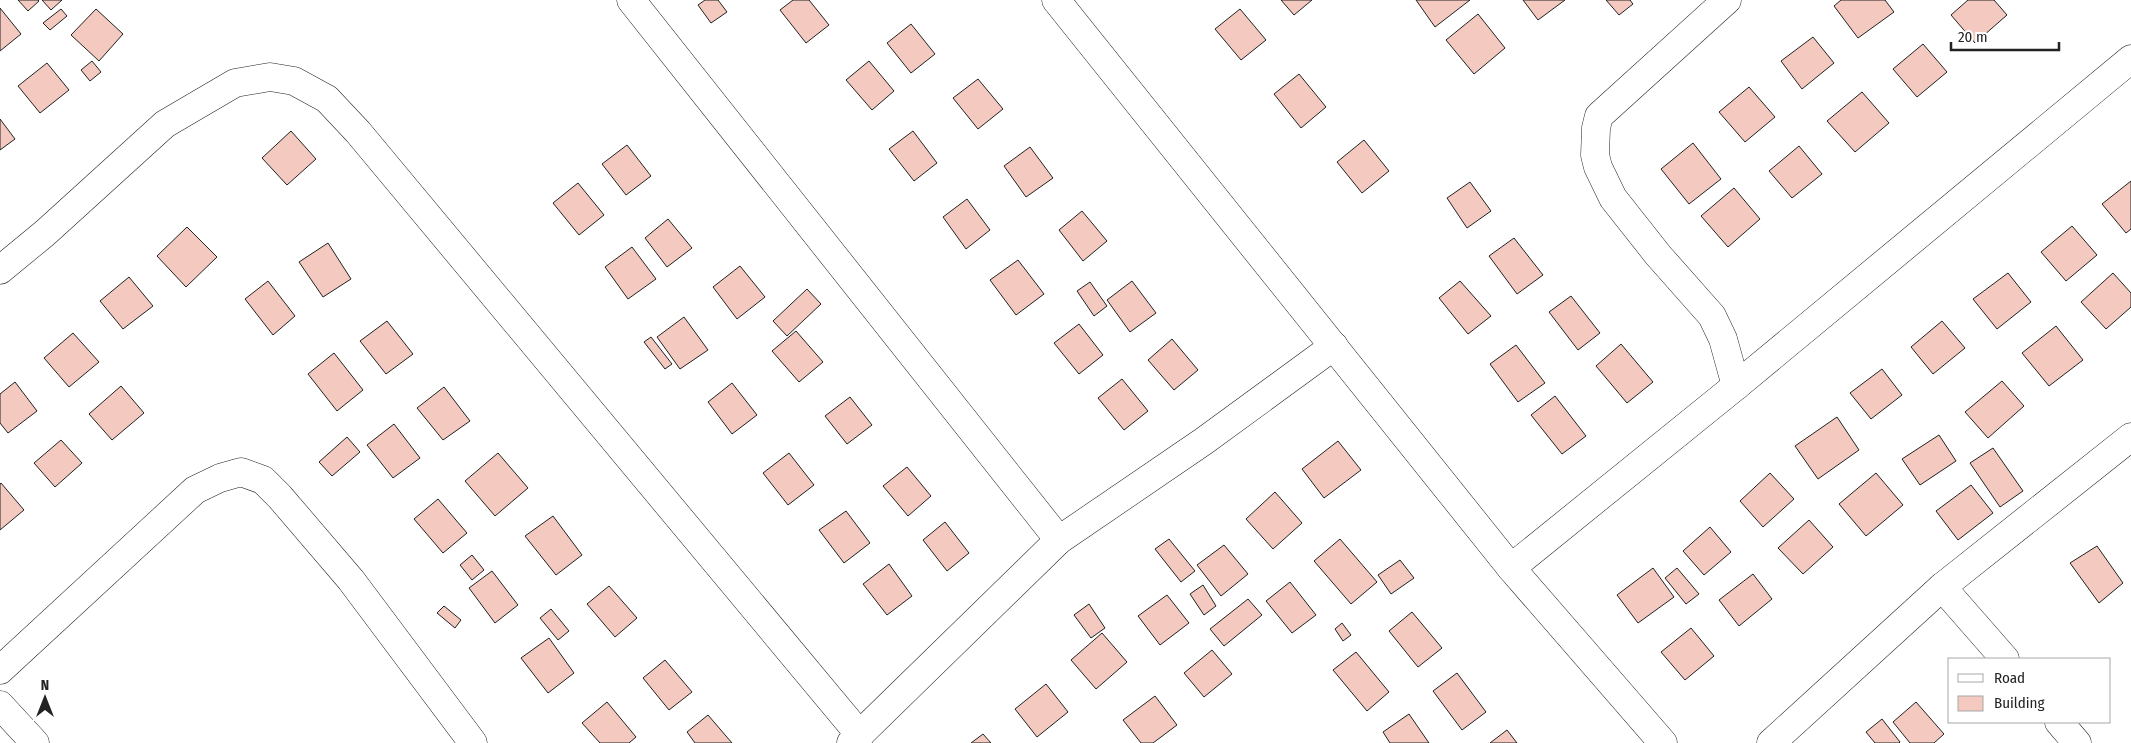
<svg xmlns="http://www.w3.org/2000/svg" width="2131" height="743" font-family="'Fira Sans Condensed',sans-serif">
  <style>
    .building { fill: #f3c9c0; stroke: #222 }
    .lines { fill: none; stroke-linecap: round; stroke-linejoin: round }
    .minor-casing { stroke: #222; stroke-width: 29 }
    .minor { stroke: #fff; stroke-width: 28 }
  </style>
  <rect width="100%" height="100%" fill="#fff"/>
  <!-- building -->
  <g class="building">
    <path d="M18,0H38L39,1L28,11Z"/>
    <path d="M42,0H62L51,10Z"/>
    <path d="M705,0H718L727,12L711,23L698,5Z"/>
    <path d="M793,0H809L829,25L806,43L780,10Z"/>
    <path d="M1281,0H1312L1294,15Z"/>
    <path d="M1416,0H1470L1435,27Z"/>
    <path d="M1523,0H1565L1538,20Z"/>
    <path d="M1606,0H1630L1633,4L1619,15Z"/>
    <path d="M1841,0H1885L1894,12L1858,38L1834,6Z"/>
    <path d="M1968,0H1994L2007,15L1975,43L1951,15Z"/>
    <path d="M0,8L21,34L0,51Z"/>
    <path d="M61,9L67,16L50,30L43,23Z"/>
    <path d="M96,9L123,34L99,61L71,35Z"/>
    <path d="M1240,9L1266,40L1241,60L1215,29Z"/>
    <path d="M1478,14L1505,48L1474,74L1446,40Z"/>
    <path d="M911,24L935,54L911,73L887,43Z"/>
    <path d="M1813,37L1834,63L1802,89L1781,61Z"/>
    <path d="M1923,44L1947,72L1917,97L1893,69Z"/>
    <path d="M92,61L101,72L90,81L81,70Z"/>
    <path d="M869,61L894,91L872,110L846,80Z"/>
    <path d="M47,63L69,90L40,113L18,86Z"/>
    <path d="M1299,74L1326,107L1301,128L1274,94Z"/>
    <path d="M978,79L1003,109L978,129L953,98Z"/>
    <path d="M1749,87L1775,117L1745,142L1719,112Z"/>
    <path d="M1862,92L1889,123L1855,152L1827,121Z"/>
    <path d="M0,119L15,139L0,150Z"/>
    <path d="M291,131L316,159L287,185L262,158Z"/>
    <path d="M913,131L937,163L914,181L889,149Z"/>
    <path d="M1364,140L1389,171L1362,193L1337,162Z"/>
    <path d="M1693,143L1721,179L1689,204L1661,169Z"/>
    <path d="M627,145L651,176L626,195L602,164Z"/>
    <path d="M1799,146L1822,174L1792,198L1769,171Z"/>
    <path d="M1030,147L1053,178L1026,197L1004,166Z"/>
    <path d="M2131,181V229L2126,233L2102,204Z"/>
    <path d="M1470,182L1491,211L1467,228L1447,198Z"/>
    <path d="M578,183L604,215L579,235L553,203Z"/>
    <path d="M1734,188L1760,219L1728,247L1701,216Z"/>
    <path d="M967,199L990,230L966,249L943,217Z"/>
    <path d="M1082,211L1107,241L1083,261L1059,230Z"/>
    <path d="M668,219L692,248L667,267L645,238Z"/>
    <path d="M2072,226L2097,255L2066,281L2041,252Z"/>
    <path d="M187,227L217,257L186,287L157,256Z"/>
    <path d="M1514,238L1543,275L1517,294L1489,256Z"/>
    <path d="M328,243L351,279L323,297L299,262Z"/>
    <path d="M632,247L656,279L628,299L605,267Z"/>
    <path d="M1018,260L1044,294L1016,315L990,280Z"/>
    <path d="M740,266L765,297L737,319L713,287Z"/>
    <path d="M2008,273L2031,302L1997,329L1973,299Z"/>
    <path d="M2113,273L2131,293V307L2106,329L2081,302Z"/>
    <path d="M129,277L153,306L123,329L100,301Z"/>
    <path d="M268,281L295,316L273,335L245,299Z"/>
    <path d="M1132,281L1156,313L1130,332L1107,300Z"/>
    <path d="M1460,281L1491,316L1468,334L1439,298Z"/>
    <path d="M1090,282L1107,306L1094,316L1077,291Z"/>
    <path d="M807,289L821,304L787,336L773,321Z"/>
    <path d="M1571,296L1600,333L1578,350L1549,312Z"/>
    <path d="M684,317L708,350L680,369L657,337Z"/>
    <path d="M387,321L413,354L386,374L360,341Z"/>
    <path d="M1942,321L1965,348L1933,374L1911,347Z"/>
    <path d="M1079,324L1103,355L1079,374L1054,343Z"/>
    <path d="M2056,326L2083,360L2049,386L2022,353Z"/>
    <path d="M796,331L823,362L799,382L772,351Z"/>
    <path d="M73,333L99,362L69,387L44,358Z"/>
    <path d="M651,337L672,364L665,369L644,342Z"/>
    <path d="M1172,339L1198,370L1174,390L1148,360Z"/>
    <path d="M1621,344L1653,382L1627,403L1596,366Z"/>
    <path d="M1516,345L1545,383L1518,402L1490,364Z"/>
    <path d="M334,353L363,390L337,411L308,374Z"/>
    <path d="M1882,369L1902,395L1871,419L1850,393Z"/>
    <path d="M1122,379L1148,411L1124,430L1098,398Z"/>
    <path d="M2002,381L2024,406L1988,438L1965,412Z"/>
    <path d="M15,382L37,411L8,433L0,423V394Z"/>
    <path d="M732,383L757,415L732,434L708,402Z"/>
    <path d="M121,386L144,413L112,440L89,414Z"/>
    <path d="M444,387L470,421L443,440L417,408Z"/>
    <path d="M1555,396L1586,436L1562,454L1531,415Z"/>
    <path d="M850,397L872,425L847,444L825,416Z"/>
    <path d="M1837,417L1859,450L1818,479L1795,446Z"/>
    <path d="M394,424L420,458L393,478L367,445Z"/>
    <path d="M1939,435L1956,461L1920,485L1902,459Z"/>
    <path d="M347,437L360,452L332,476L319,462Z"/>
    <path d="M61,440L82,463L55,487L34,463Z"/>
    <path d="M1338,441L1361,470L1324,498L1302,469Z"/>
    <path d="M1993,448L2023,491L2000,507L1970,463Z"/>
    <path d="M498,453L528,488L495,516L465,481Z"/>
    <path d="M789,453L814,485L788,505L763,473Z"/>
    <path d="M907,467L931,496L908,516L883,486Z"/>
    <path d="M1770,473L1794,499L1763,527L1740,501Z"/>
    <path d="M1876,473L1903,505L1866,536L1839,504Z"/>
    <path d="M1,483L24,510L0,530V484Z"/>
    <path d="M1971,485L1993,513L1958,540L1936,511Z"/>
    <path d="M1275,492L1302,523L1273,549L1246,519Z"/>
    <path d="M438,499L467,533L443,553L414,519Z"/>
    <path d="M846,511L870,543L844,563L819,530Z"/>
    <path d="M553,516L582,555L556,575L525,536Z"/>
    <path d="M1809,520L1833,547L1803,574L1778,548Z"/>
    <path d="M945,522L969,553L947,571L923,540Z"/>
    <path d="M1710,527L1731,552L1704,575L1683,551Z"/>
    <path d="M1169,539L1195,571L1181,582L1155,549Z"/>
    <path d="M1340,539L1377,582L1351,604L1314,561Z"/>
    <path d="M1224,545L1248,574L1221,596L1197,565Z"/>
    <path d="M2097,546L2123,583L2099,603L2070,563Z"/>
    <path d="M472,555L484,570L472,580L460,565Z"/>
    <path d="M1400,560L1414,578L1391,594L1378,575Z"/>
    <path d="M889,564L912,596L887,615L863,584Z"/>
    <path d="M1653,568L1674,597L1638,623L1617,595Z"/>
    <path d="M1677,568L1699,594L1686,604L1665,578Z"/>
    <path d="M492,571L518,605L495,623L469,588Z"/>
    <path d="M1753,574L1772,599L1739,626L1719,600Z"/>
    <path d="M1290,582L1316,615L1292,633L1266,601Z"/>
    <path d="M1203,585L1216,606L1204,615L1190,594Z"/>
    <path d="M609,586L637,618L615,637L587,604Z"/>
    <path d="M1167,595L1189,623L1160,645L1138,616Z"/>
    <path d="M1248,599L1262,615L1224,646L1210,629Z"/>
    <path d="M1089,604L1105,628L1091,638L1074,615Z"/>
    <path d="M444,606L461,620L455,628L437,613Z"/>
    <path d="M551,609L569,631L558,640L540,618Z"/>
    <path d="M1412,612L1442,648L1418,667L1389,631Z"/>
    <path d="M1342,623L1351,635L1343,641L1335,629Z"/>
    <path d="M1691,628L1714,656L1685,680L1661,652Z"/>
    <path d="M1102,633L1127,662L1096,689L1071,660Z"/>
    <path d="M549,638L574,673L548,693L521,658Z"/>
    <path d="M1212,650L1232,674L1204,697L1184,673Z"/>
    <path d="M1356,652L1389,692L1367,711L1333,670Z"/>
    <path d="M665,660L692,692L669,710L643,678Z"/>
    <path d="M1457,673L1486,712L1462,730L1433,691Z"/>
    <path d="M1046,684L1068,712L1037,737L1015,709Z"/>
    <path d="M1155,696L1177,725L1153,743H1141L1123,720Z"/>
    <path d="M607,702L636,737L629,743H600L582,723Z"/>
    <path d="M1916,702L1944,734L1934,743H1910L1893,722Z"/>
    <path d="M1409,714L1429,743H1390L1383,732Z"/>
    <path d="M708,715L732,743H695L687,732Z"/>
    <path d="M1882,719L1900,742L1899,743H1875L1866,732Z"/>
    <path d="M1507,730L1517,743H1490Z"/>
    <path d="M983,734L991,743H971Z"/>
  </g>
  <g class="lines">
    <defs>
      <g id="minor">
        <path d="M631,0L1059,540"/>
        <path d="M1056,0L1511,568L1663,743"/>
        <path d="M1727,0L1599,116L1596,128L1595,155L1598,167L1613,198L1658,255L1712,316L1723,339L1736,386"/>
        <path d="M0,270L45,233L165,124L235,83L270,77L294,81L327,99L358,132L860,735"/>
        <path d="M1511,568L1736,386L2131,59"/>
        <path d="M1942,587L2005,659"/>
        <path d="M0,670L195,490L220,478L241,472L263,480L280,497L351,580L473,743"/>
        <path d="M0,705L35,743"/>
        <path d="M2059,722L2077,743"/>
        <path d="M851,743L1059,540L1204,441L1334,346"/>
        <path d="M1771,743L1942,587L2131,437"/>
      </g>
    </defs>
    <!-- minor casing -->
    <use href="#minor" class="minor-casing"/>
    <!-- minor -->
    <use href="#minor" class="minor"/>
  </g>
  <!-- legend -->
  <rect x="1948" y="658" width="162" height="65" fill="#ffffff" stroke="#a7a7a7"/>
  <rect x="1958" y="674" width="25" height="8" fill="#ffffff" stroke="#a7a7a7"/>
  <text x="1994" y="683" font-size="15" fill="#222222">Road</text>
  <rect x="1958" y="696" width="25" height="15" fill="#f3c9c0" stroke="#a7a7a7"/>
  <text x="1994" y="708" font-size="15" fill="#222222">Building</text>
  <!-- north arrow -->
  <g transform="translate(45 698)" stroke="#ffffff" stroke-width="4" paint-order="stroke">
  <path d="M0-4L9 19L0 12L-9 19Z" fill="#222222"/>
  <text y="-8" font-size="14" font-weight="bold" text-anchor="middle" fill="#222222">N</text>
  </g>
  <!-- scale -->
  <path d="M1951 42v8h108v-8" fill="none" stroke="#222222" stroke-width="2.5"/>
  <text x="1958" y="42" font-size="15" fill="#222222" stroke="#ffffff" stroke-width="4" paint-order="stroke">20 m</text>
</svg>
